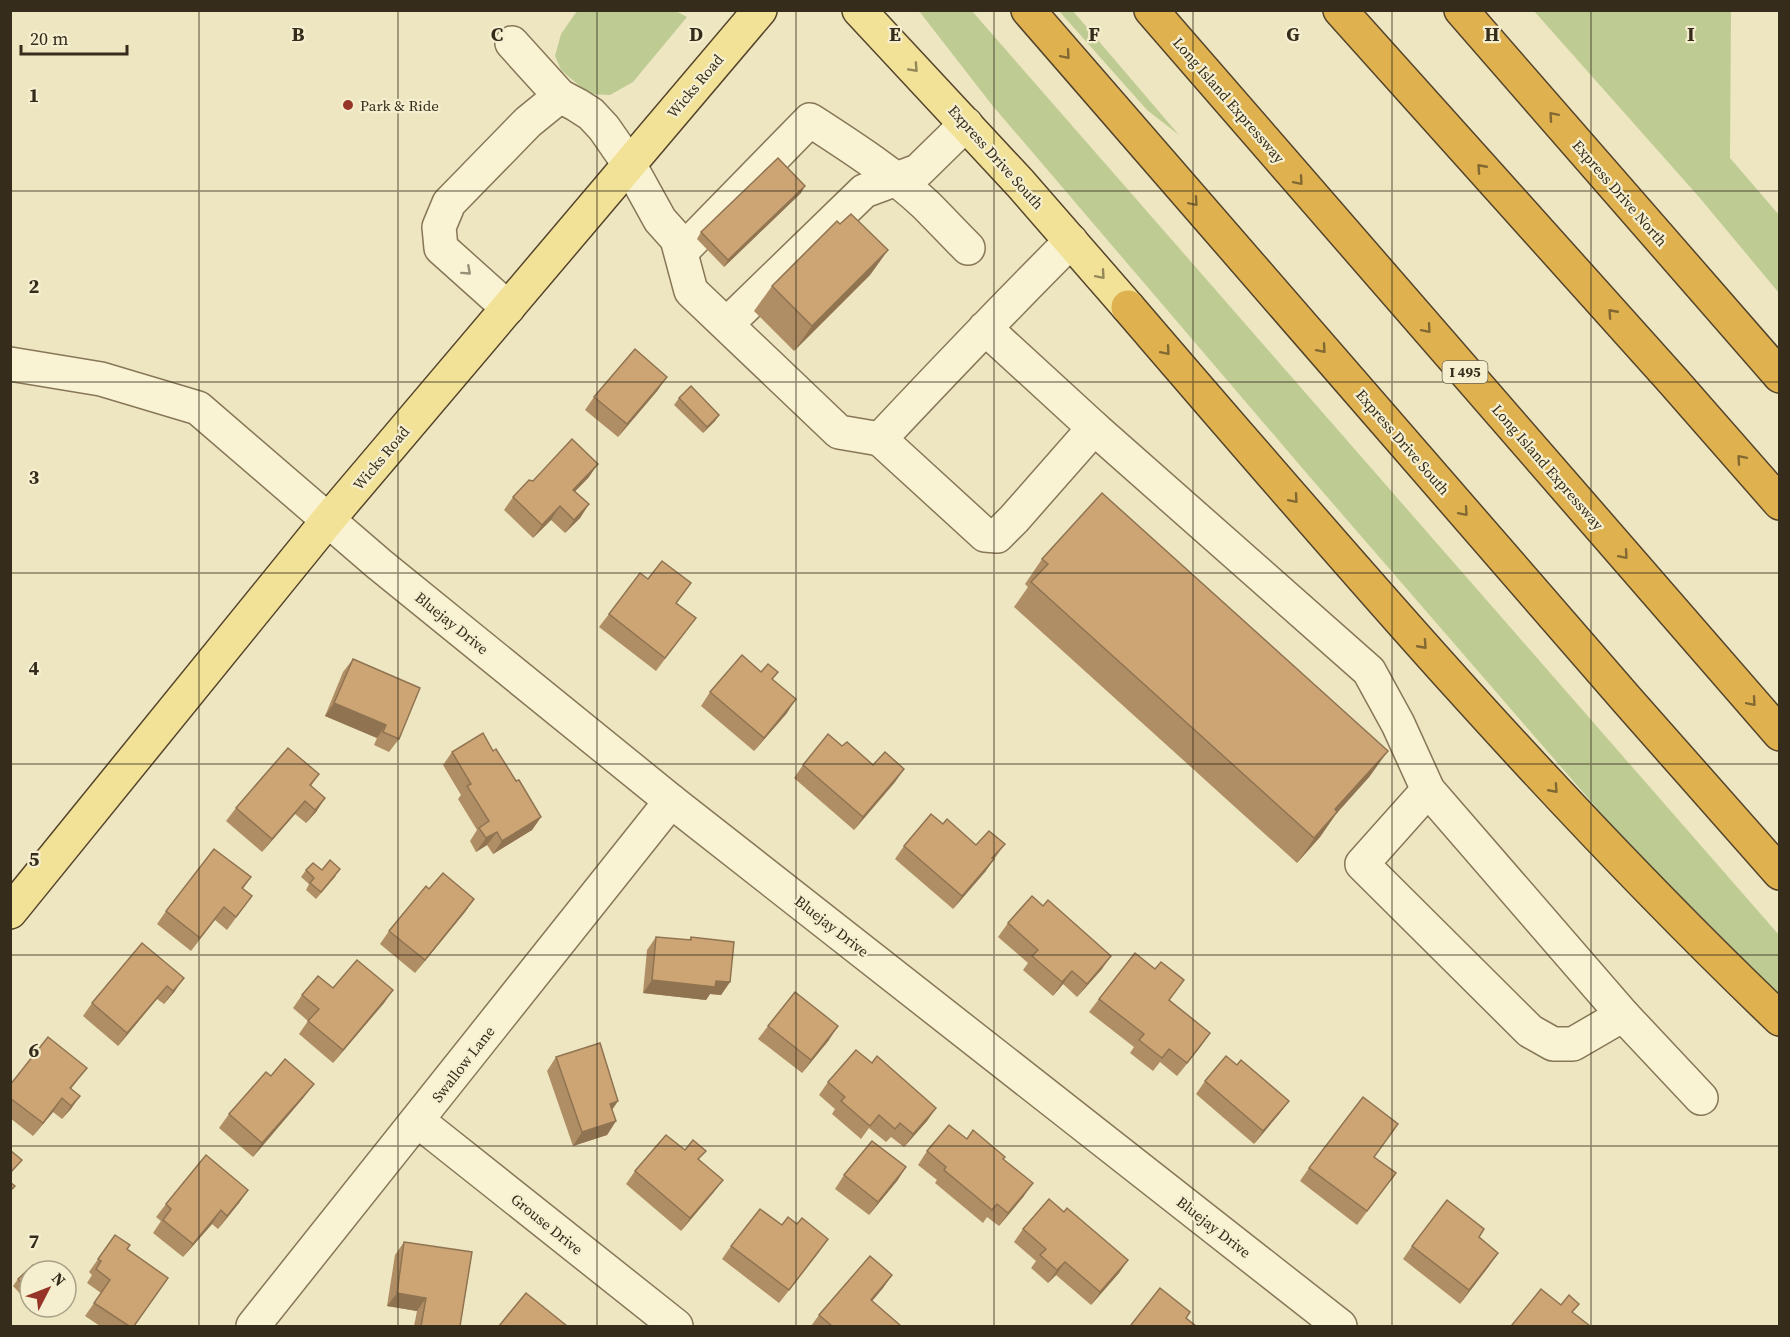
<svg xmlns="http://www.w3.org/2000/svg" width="1790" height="1337" font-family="'Source Serif 4',serif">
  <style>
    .green { fill: #becc94 }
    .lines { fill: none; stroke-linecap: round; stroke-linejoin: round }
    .minor-casing { stroke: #877758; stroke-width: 36 }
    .major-casing { stroke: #55442c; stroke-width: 36 }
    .highway-casing { stroke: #55442c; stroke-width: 36 }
    .minor { stroke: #f9f3d3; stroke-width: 33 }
    .major { stroke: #f2e297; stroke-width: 33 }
    .highway { stroke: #dfb24f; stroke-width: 33 }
    .wall { fill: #b08e65 }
    .shaded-wall { fill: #907452 }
    .building { fill: #cda575; stroke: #907452; stroke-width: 1.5 }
    .oneway { stroke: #826833 }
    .oneway2 { stroke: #94875a }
    .oneway3 { stroke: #989078 }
    .grid { fill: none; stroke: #362c1c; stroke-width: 1.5; stroke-opacity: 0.55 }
    .poi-dot { fill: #963527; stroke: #f5efcf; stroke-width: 2 }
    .labels { text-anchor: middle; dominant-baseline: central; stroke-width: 4.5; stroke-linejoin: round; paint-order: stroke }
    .shield { fill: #f5efcf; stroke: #6f6652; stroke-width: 1.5 }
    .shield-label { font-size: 14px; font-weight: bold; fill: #362c1c }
    .street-label { font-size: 15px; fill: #362c1c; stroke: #f5efcf }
    .poi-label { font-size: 15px; fill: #362c1c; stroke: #f5efcf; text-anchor: start }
    .grid-label { font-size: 20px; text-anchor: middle; font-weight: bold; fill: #362c1c; stroke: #f5efcf; stroke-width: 4.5; stroke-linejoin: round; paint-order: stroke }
  </style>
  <rect width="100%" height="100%" fill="#eee6c0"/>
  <!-- green -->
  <g class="green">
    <path d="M577,11H676L687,17L633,82L610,95L589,94L561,70L555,56L561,34Z"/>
    <path d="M919,11H972L1779,935V1000L1685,910L1309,476L992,105Z"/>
    <path d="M1059,11H1073L1179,135L1147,110Z"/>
    <path d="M1534,11H1731L1730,158L1779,215V293L1699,197Z"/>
  </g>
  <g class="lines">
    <defs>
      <g id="minor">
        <path d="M512,43L560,96L577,105L591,114L604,128L629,164L660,220L677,239L691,291L839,432L880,439"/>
        <path d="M682,251L810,120C850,146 891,172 926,205C940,219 954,234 968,248"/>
        <path d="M508,308L441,248L439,227L449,203L528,122L560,96"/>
        <path d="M727,324L864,191L918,171L966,124"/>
        <path d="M985,328L1094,428L1014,519L997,536L985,535L880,439C943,372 1006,306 1071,241"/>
        <path d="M10,364L101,379L198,408L379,564L671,801L1340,1326"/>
        <path d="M1094,428L1369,671L1398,724L1428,790L1623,1015L1701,1098"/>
        <path d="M1428,790L1362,864L1530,1031L1553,1044H1573L1623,1015"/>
        <path d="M418,1121L676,1326"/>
        <path d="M253,1326L671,801"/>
      </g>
      <g id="major">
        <path d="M859,10L1020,183L1128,307"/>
        <path d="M10,912L328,520L760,10"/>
      </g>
      <g id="highway">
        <path d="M1028,10L1628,701L1780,873"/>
        <path d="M1151,10L1780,734"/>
        <path d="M1340,10L1673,381L1780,503"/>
        <path d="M1461,10L1780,376"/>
        <path d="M1128,307C1338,551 1547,796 1780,1019"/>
      </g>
    </defs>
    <!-- minor casing -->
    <use href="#minor" class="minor-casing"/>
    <!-- major casing -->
    <use href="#major" class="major-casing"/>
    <!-- highway casing -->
    <use href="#highway" class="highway-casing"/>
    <!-- minor -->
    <use href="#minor" class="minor"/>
    <!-- major -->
    <use href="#major" class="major"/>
    <!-- highway -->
    <use href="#highway" class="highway"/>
  </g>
  <!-- wall -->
  <g class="wall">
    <path d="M801,193L724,267L697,239L701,232Z"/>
    <path d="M888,250L870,275L794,351L754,311L772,286Z"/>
    <path d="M658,390L618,437L585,410L594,397Z"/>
    <path d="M679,398L719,415L715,421L703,433L674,405Z"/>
    <path d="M589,477L575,491L589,504L580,518L565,533L551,520L533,538L504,510L513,497L533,481Z"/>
    <path d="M1042,559L1370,776L1336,814L1320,837L1297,863L1014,607L1028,587L1025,584Z"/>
    <path d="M648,579L691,583L676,604L686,631L656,671L599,627L609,614Z"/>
    <path d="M353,659L399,739L389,752L374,745L377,738L325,716L343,672Z"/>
    <path d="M761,672L773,679L787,713L754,751L701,706L710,692Z"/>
    <path d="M842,746L873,765L904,769L895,782L854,830L794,778L803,765Z"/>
    <path d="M493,751L541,817L532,830L493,854L487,845L476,852L470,841L477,830L458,799L461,795L443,765L452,752Z"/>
    <path d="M319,774L311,786L325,798L316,812L306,823L295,814L262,852L226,821L236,808Z"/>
    <path d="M943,824L976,845L1005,844L985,872L953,909L895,859L904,846Z"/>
    <path d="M306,870L336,876L316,899L306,890L309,884L301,877Z"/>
    <path d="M251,877L243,889L252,896L227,930L215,920L191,951L157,924L166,911Z"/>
    <path d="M429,889L474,899L465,912L415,973L380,944L389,931Z"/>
    <path d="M1008,923L1102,969L1077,997L1063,984L1053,996L1023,970L1028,963L998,937Z"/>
    <path d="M656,937L689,940L691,937L730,982L721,995L710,994L706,1000L643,993L647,950Z"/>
    <path d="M142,943L175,991L164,1004L157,999L118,1046L83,1016L92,1003Z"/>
    <path d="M1155,969L1184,980L1169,1000L1201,1046L1177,1076L1160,1062L1153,1071L1130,1053L1134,1047L1089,1012L1099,999Z"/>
    <path d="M333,988L393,990L384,1003L333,1063L299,1034L308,1021L293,1008L302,995Z"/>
    <path d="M768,1026L829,1040L802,1073L758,1039Z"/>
    <path d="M556,1057L618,1101L612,1110L616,1121L607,1135L573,1146L547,1071Z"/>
    <path d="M872,1063L936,1108L927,1121L904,1147L891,1137L886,1142L869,1128L861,1139L832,1114L835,1109L819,1095L828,1082Z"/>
    <path d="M1237,1065L1289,1101L1279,1114L1254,1144L1196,1094L1205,1081Z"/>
    <path d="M87,1068L71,1089L80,1096L62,1119L53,1112L33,1136L10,1118V1085Z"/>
    <path d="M271,1076L304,1097L253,1157L219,1128L229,1114Z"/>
    <path d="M967,1139L1003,1159L1024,1196L999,1226L987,1217L983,1223L935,1183L937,1180L918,1165L927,1151Z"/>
    <path d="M685,1150L699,1160L723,1180L713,1193L681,1231L626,1184L635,1171Z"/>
    <path d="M1374,1157L1396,1173L1357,1225L1300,1181L1309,1168Z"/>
    <path d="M906,1167L897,1181L869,1215L835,1189L844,1175Z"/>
    <path d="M248,1190L239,1203L218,1229L212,1224L183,1257L153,1233L161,1221L156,1217L166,1204Z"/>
    <path d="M1064,1212L1128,1260L1119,1273L1091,1305L1056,1275L1048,1283L1031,1268L1036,1261L1014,1242L1023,1229Z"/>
    <path d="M782,1225L819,1252L779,1303L722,1259L731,1246Z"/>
    <path d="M115,1235L127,1249L134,1326H100L85,1316L101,1293L87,1283L92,1275L89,1272Z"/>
    <path d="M1479,1237L1489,1266L1460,1304L1403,1259L1412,1246Z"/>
    <path d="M404,1242L460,1326H414L417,1311L387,1306L395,1255Z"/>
    <path d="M30,1271V1298L27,1301L13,1286L18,1279Z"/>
    <path d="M892,1275L883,1288L872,1301L901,1326H811L819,1315Z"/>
  </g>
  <!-- shaded-wall -->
  <g class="shaded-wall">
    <path d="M805,186L801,193L724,267L728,260Z"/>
    <path d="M888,250L870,275L794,351L812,326Z"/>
    <path d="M667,377L658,390L618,437L627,424Z"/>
    <path d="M719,415L715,421L703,433L707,427Z"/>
    <path d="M598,464L589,477L564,503L573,490Z"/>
    <path d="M589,504L580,518L565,533L574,520Z"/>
    <path d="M560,506L551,520L533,538L542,525Z"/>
    <path d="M796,699L787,713L754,751L764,738Z"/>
    <path d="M334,703L386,725L377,738L325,716Z"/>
    <path d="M1388,751L1370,776L1336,814L1320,837L1297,863L1335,809Z"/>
    <path d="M904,769L895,782L854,830L863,817Z"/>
    <path d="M325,798L316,812L306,823L315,810Z"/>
    <path d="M305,801L295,814L262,852L272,839Z"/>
    <path d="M541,817L532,830L493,854L502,841Z"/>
    <path d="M497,832L487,845L476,852L486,838Z"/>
    <path d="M994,859L985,872L953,909L962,896Z"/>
    <path d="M474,899L465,912L415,973L425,960Z"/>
    <path d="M1111,956L1102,969L1077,997L1087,984Z"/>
    <path d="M1072,971L1063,984L1053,996L1062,982Z"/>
    <path d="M184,978L175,991L164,1004L173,991Z"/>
    <path d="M652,980L716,981L730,982L721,995L710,994L706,1000L643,993Z"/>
    <path d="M167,986L157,999L118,1046L127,1033Z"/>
    <path d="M393,990L384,1003L333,1063L343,1050Z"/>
    <path d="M838,1026L829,1040L802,1073L811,1060Z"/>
    <path d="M1210,1033L1201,1046L1177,1076L1187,1063Z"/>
    <path d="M314,1084L304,1097L253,1157L262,1143Z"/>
    <path d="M80,1096L71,1109L62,1119L71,1106Z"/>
    <path d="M62,1098L53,1112L33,1136L43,1123Z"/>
    <path d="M618,1101L609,1114L610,1104Z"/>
    <path d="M1289,1101L1279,1114L1254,1144L1263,1131Z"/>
    <path d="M936,1108L927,1121L904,1147L913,1134Z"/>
    <path d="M616,1121L607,1135L573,1146L582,1132Z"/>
    <path d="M906,1167L897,1181L869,1215L878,1202Z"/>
    <path d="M723,1180L713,1193L681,1231L690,1218Z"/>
    <path d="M1033,1183L1024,1196L999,1226L1008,1213Z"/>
    <path d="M248,1190L239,1203L218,1229L227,1216Z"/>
    <path d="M221,1210L212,1224L183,1257L193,1244Z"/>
    <path d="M828,1239L819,1252L779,1303L789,1290Z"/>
    <path d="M1498,1253L1489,1266L1460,1304L1469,1290Z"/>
    <path d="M1128,1260L1119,1273L1091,1305L1100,1292Z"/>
    <path d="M1065,1262L1056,1275L1048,1283L1057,1270Z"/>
    <path d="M892,1275L883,1288L862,1313L871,1300Z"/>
    <path d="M397,1293L426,1298L417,1311L387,1306Z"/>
  </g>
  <!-- building -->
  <g class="building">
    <path d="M778,158L805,186L728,260L701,232Z"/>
    <path d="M851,214L888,250L812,326L772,286L837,221L840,224Z"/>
    <path d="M635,349L667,377L627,424L594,397Z"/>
    <path d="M691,386L719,415L707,427L679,398Z"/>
    <path d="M572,439L598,464L573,490L589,504L574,520L560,506L542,525L513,497L529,480L533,481Z"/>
    <path d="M1102,493L1388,751L1335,809L1337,812L1314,838L1031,582L1048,564L1042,559Z"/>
    <path d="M662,561L691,583L676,603L696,618L665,658L609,614L640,573L648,579Z"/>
    <path d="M742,655L761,672L768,664L778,672L772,679L796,699L764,738L710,692Z"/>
    <path d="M353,659L420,688L399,739L383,732L386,725L334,703Z"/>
    <path d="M483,733L493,751L496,749L516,781L519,780L541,817L502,841L497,832L486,838L479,828L489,821L467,786L471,784L452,752Z"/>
    <path d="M828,734L842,746L847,742L873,765L885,752L904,769L863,817L803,765Z"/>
    <path d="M288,748L319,774L310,785L325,798L315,810L305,801L272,839L236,808Z"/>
    <path d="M931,814L943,824L947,819L976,845L989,831L1005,844L992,858L994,859L962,896L904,846Z"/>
    <path d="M214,849L251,877L242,888L252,896L236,917L224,907L200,938L166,911Z"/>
    <path d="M330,860L340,869L321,892L310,883L314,878L306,870L313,863L322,870Z"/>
    <path d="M443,873L474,899L425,960L389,931L426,886L429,889Z"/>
    <path d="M1032,896L1043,906L1048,900L1111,956L1087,984L1072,971L1062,982L1032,956L1038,950L1008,923Z"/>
    <path d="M656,937L691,940V937L734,942L730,982L716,981L715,987L652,980Z"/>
    <path d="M142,943L184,978L173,991L167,986L127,1033L92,1003Z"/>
    <path d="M1135,953L1155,969L1161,962L1184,980L1169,1000L1210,1033L1187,1063L1169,1049L1162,1058L1139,1040L1144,1034L1099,999Z"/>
    <path d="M357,960L393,990L343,1050L308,1021L319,1009L302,995L318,976L333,988Z"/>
    <path d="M795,992L838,1026L811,1060L768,1026Z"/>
    <path d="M48,1037L87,1068L70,1088L80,1096L71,1106L62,1098L43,1123L10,1098V1085Z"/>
    <path d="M600,1043L618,1101L610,1104L616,1121L582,1132L556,1057Z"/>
    <path d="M856,1050L872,1063L877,1056L936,1108L913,1134L900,1123L895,1129L879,1115L870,1126L841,1101L845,1097L828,1082Z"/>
    <path d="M1226,1056L1237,1065L1241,1060L1289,1101L1263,1131L1205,1081Z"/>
    <path d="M285,1059L314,1084L262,1143L229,1114L266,1072L271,1076Z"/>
    <path d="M1363,1097L1398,1124L1374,1157L1396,1173L1367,1211L1309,1168Z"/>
    <path d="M949,1125L967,1139L973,1130L1005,1157L1003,1159L1033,1183L1008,1213L997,1204L992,1210L944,1170L946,1167L927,1151Z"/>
    <path d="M666,1135L685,1150L693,1140L706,1151L698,1159L723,1180L690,1218L635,1171Z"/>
    <path d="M872,1141L906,1167L878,1202L844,1175Z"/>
    <path d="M10,1150L22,1160L10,1173Z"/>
    <path d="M206,1155L248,1190L227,1216L221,1210L193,1244L163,1220L171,1209L166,1204Z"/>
    <path d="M10,1182L15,1186L10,1191Z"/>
    <path d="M1049,1199L1064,1212L1067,1208L1128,1260L1100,1292L1065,1262L1057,1270L1040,1255L1046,1249L1023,1229Z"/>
    <path d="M1447,1200L1484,1229L1479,1237L1498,1253L1469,1290L1412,1246Z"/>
    <path d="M760,1209L782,1225L788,1217L797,1224L802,1218L828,1239L789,1290L731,1246Z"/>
    <path d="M115,1235L130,1245L127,1249L168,1278L134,1326H129L94,1303L110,1280L96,1269L101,1261L98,1259Z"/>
    <path d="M404,1242L472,1252L460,1326H421L426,1298L397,1293Z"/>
    <path d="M870,1256L892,1275L871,1300L901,1326H832L819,1315Z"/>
    <path d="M33,1265L39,1271H30V1292L18,1279Z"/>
    <path d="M1160,1288L1190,1312L1186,1318L1196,1326H1132L1131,1325Z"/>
    <path d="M1541,1289L1561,1305L1569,1295L1579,1304L1572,1312L1590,1326H1513L1512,1325Z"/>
    <path d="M526,1293L567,1326H499Z"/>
  </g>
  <!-- one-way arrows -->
  <defs><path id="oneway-chevron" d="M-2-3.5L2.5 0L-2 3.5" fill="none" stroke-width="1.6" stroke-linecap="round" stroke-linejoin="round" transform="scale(1.5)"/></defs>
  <g class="oneway">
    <use href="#oneway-chevron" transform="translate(1066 55) rotate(49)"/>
    <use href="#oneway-chevron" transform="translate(1553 116) rotate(-131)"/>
    <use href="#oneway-chevron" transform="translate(1481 168) rotate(-132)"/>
    <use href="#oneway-chevron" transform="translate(1299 181) rotate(49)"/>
    <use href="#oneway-chevron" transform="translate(1194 202) rotate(49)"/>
    <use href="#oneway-chevron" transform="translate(1612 313) rotate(-132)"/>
    <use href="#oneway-chevron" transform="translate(1427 329) rotate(49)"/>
    <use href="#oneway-chevron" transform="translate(1322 349) rotate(49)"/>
    <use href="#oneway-chevron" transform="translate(1166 351) rotate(49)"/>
    <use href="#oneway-chevron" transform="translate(1741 459) rotate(-131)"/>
    <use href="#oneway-chevron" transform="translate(1294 499) rotate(49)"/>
    <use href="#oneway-chevron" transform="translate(1464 512) rotate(49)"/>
    <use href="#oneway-chevron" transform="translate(1624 555) rotate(49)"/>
    <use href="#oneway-chevron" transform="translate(1423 645) rotate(48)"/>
    <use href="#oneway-chevron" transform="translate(1752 702) rotate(49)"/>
    <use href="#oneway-chevron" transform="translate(1554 789) rotate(48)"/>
  </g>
  <g class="oneway2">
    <use href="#oneway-chevron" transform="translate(914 68) rotate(47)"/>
    <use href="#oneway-chevron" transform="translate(1101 275) rotate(49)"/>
  </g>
  <use class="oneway3" href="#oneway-chevron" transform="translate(467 271) rotate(42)"/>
  <!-- grid -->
  <path class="grid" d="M199,10V1326M398,10V1326M597,10V1326M796,10V1326M994,10V1326M1193,10V1326M1392,10V1326M1591,10V1326M10,191H1780M10,382H1780M10,573H1780M10,764H1780M10,955H1780M10,1146H1780"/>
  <!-- markers -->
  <circle class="poi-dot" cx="348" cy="105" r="6"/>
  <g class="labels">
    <!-- shield labels -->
    <rect class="shield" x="1442.5" y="361" width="45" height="22" rx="4.5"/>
    <g class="shield-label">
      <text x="1465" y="372">I 495</text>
    </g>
    <!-- street labels -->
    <g class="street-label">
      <text transform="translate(695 86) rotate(-50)">Wicks Road</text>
      <text transform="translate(1229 100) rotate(49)">Long Island Expressway</text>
      <text transform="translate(996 157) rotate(48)">Express Drive South</text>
      <text transform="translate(1620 193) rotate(49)">Express Drive North</text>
      <text transform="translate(1403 442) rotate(49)">Express Drive South</text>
      <text transform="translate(381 458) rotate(-50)">Wicks Road</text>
      <text transform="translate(1548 467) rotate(49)">Long Island Expressway</text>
      <text transform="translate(452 623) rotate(39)">Bluejay Drive</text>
      <text transform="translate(832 926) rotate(38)">Bluejay Drive</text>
      <text transform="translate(463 1064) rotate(-52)">Swallow Lane</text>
      <text transform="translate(547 1224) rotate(39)">Grouse Drive</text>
      <text transform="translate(1214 1227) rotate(38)">Bluejay Drive</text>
    </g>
    <!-- poi labels -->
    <g class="poi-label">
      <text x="360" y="105">Park &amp; Ride</text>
    </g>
  </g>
  <g class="grid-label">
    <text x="298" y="41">B</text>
    <text x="497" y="41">C</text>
    <text x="696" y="41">D</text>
    <text x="895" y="41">E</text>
    <text x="1094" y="41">F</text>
    <text x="1293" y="41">G</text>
    <text x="1492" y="41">H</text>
    <text x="1691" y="41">I</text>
    <text x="34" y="102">1</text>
    <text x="34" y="293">2</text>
    <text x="34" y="484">3</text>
    <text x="34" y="675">4</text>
    <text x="34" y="866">5</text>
    <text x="34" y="1057">6</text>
    <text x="34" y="1248">7</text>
  </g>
  <!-- border -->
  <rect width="1790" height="1337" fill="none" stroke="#362c1c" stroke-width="24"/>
  <!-- north arrow -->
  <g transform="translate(48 1289) rotate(48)"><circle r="28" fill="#f5efcf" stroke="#a9a187" stroke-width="1.5"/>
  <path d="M0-4.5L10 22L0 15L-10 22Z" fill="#963527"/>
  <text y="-9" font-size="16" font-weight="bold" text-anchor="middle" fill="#362c1c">N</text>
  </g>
  <!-- scale -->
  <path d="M21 45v9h106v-9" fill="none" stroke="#362c1c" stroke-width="3"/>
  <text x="30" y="45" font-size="18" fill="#362c1c" stroke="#f5efcf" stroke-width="4.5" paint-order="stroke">20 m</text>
</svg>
